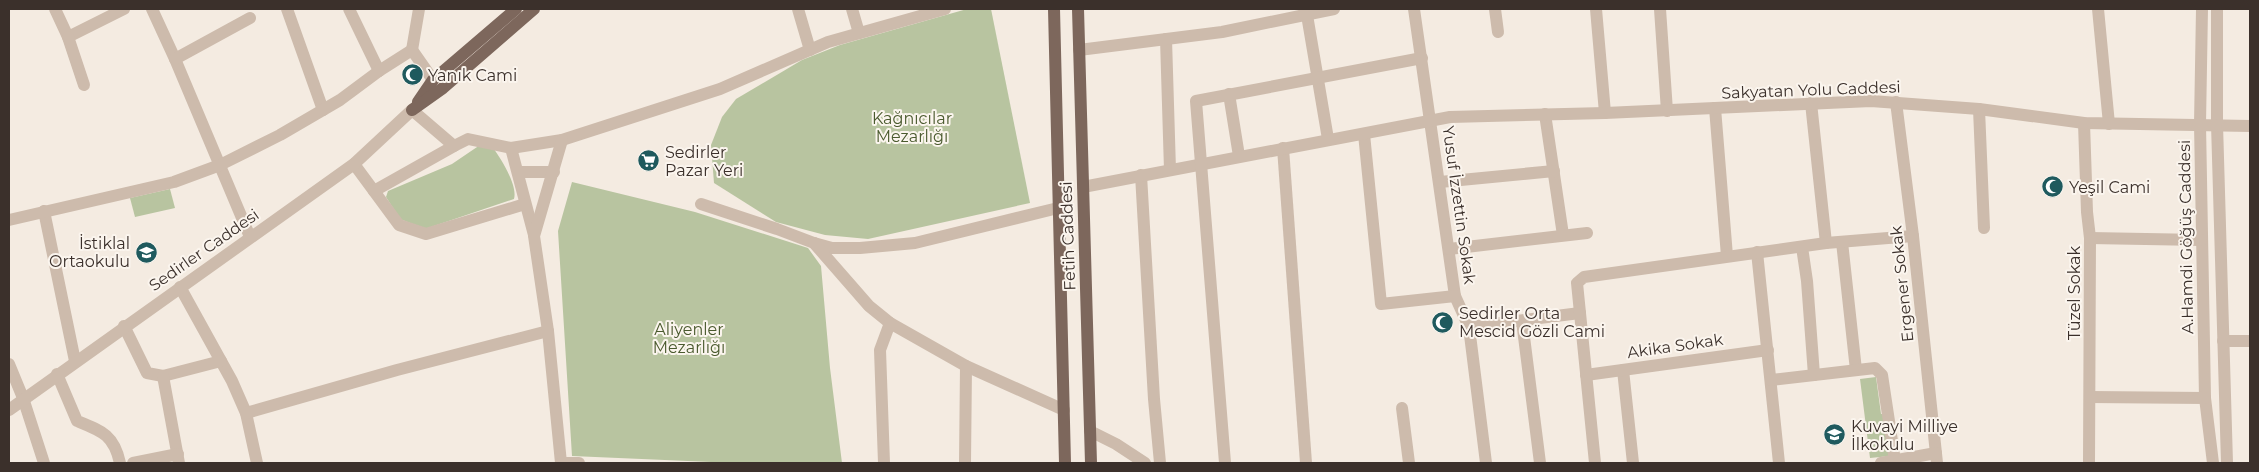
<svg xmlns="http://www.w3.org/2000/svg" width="2259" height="472" font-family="Montserrat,sans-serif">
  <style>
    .green { fill: #b8c4a0 }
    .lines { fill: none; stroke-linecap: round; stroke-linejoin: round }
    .minor { stroke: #cdbbac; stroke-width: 12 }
    .major { stroke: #7d675c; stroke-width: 12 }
    .labels { text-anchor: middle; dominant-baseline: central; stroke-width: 4; stroke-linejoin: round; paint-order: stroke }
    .poi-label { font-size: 16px; fill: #3b302b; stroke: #fbf5ee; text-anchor: start }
    .street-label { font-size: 16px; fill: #3b302b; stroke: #fbf5ee }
    .park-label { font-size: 16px; fill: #4a5a2e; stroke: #fbf5ee }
  </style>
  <rect width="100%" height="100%" fill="#f4ebe1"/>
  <!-- green -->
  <g class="green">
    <path d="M967,9H991L1030,203L868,239L825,235L776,222L714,183L711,145L722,117L736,99L802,60L840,45Z"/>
    <path d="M480,145H491C500,157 518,185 514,199L425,229L400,219L386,197L388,191L452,164Z"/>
    <path d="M572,182L695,212L808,248L821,266L830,368L842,463L711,462L572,456L558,231Z"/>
    <path d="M170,189L175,208L135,217L130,198Z"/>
    <path d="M1876,377L1881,414H1885L1890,456L1870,458L1860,379Z"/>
  </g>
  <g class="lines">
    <!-- minor -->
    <g class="minor">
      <path d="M55,9L68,37L124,9"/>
      <path d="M152,9L175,59L250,237"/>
      <path d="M287,9L323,110"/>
      <path d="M349,9L379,71"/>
      <path d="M798,9L810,50"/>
      <path d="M852,9L859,33"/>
      <path d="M1414,9L1455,296L1469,327L1486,463"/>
      <path d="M1495,9L1498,32"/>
      <path d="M1596,9L1605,113"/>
      <path d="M1660,9L1667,111"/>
      <path d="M2098,9L2109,124"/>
      <path d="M2202,9L2200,124L2205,398L2213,463"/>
      <path d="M2217,9V124L2227,463"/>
      <path d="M1307,15L1328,139"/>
      <path d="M68,37L84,85"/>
      <path d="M1166,39L1170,170"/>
      <path d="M412,50L419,9"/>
      <path d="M1079,50L1222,32L1334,9"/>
      <path d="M175,59L250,18"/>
      <path d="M1229,94L1239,156"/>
      <path d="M1896,102L1913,236L1937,463"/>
      <path d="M1811,103L1826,243"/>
      <path d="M1715,108L1727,256"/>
      <path d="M1979,109L1984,228"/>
      <path d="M1545,114L1563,235"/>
      <path d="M2084,123L2087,212L2090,238L2089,463"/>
      <path d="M1364,134L1381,304L1455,296"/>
      <path d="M511,148L534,235"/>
      <path d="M1283,148L1306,463"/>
      <path d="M354,164L399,225L426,234L525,204"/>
      <path d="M518,172H554"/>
      <path d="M1141,175L1154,399L1160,463"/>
      <path d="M1440,182L1554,171"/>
      <path d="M1083,187L1450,117L1605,113L1871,101L1979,109L2084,123L2250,126"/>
      <path d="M374,191L454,146"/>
      <path d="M701,204L777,229L814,243L832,248H860L915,243L1058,208"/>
      <path d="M44,211L75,361"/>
      <path d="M9,220L174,182L220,165L280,135L340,100L379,71L412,50L433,80"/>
      <path d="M2090,238L2201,240"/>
      <path d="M1842,242L1856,370"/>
      <path d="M814,243L869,306L890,323L966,366L1064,410"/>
      <path d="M1802,247L1807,281L1814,375"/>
      <path d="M1449,249L1587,233"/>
      <path d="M1757,252L1779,463"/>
      <path d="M180,287L232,381L246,413L257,463"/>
      <path d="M1522,321L1540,463"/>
      <path d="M124,326L147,373L163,376L221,361"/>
      <path d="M1469,327L1580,313"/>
      <path d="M2223,341H2250"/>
      <path d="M9,364L23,398L44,463"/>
      <path d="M1623,370L1633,463"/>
      <path d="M57,374L77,421C102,431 114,435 120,463"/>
      <path d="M1586,375L1768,350"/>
      <path d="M163,376L179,463"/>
      <path d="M1771,380L1875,368L1882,375L1895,461"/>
      <path d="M2090,397L2205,398"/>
      <path d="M1402,408L1409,463"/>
      <path d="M9,410L354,164L412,110L454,146L468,139L511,148L562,140L720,89L828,42L945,9"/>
      <path d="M246,413L397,370L548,331"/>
      <path d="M1090,431L1116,444L1145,463"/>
      <path d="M133,463L178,454"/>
      <path d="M561,463L548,331L534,236L562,140"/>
      <path d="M561,463H579"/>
      <path d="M884,463L880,350L890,323"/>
      <path d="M965,463L966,366"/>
      <path d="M1225,463L1196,101L1422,58"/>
      <path d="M1595,463L1577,283L1584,277L1826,243L1913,236"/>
      <path d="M1881,463L1936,453"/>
    </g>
    <!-- major -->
    <g class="major">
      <path d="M1054,9L1065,463"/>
      <path d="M1078,9L1091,463"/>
      <path d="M418,102L433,80L516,9"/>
      <path d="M412,110L443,88L534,9"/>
    </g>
  </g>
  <!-- icons -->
  <defs>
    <symbol id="mosque-disc" viewBox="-11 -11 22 22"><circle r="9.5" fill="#1f5a5e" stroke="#fbf5ee"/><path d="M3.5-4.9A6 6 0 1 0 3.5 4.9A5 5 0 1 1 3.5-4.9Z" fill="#fff"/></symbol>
    <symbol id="supermarket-disc" viewBox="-11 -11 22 22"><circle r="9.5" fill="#1f5a5e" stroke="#fbf5ee"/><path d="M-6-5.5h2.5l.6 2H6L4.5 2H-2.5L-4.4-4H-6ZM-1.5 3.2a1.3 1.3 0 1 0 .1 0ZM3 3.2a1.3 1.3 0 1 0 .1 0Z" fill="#fff"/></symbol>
    <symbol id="school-disc" viewBox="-11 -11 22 22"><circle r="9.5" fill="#1f5a5e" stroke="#fbf5ee"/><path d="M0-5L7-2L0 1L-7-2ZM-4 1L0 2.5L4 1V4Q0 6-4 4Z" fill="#fff"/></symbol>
  </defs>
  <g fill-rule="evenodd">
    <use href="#mosque-disc" x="400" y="62" width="25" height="25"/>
    <use href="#supermarket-disc" x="636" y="148" width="25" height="25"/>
    <use href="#mosque-disc" x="2040" y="174" width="25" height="25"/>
    <use href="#school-disc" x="134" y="240" width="25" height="25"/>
    <use href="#mosque-disc" x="1430" y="310" width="25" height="25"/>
    <use href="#school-disc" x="1822" y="422" width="25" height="25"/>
  </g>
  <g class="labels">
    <!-- poi labels -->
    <g class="poi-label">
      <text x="428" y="75">Yanık Cami</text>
      <text x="665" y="152">Sedirler<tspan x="665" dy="18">Pazar Yeri</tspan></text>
      <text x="2069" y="187">Yeşil Cami</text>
      <text x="130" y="243" text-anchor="end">İstiklal<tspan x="130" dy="18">Ortaokulu</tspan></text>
      <text x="1459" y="313">Sedirler Orta<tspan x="1459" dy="18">Mescid Gözli Cami</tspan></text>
      <text x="1851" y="426">Kuvayi Milliye<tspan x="1851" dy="18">İlkokulu</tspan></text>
    </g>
    <!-- street labels -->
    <g class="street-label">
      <text transform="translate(1811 90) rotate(-2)">Sakyatan Yolu Caddesi</text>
      <text transform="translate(1459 205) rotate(82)">Yusuf İzzettin Sokak</text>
      <text transform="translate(1068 236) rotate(-92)">Fetih Caddesi</text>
      <text transform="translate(2186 237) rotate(-91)">A.Hamdi Göğüş Caddesi</text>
      <text transform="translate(204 250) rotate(-35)">Sedirler Caddesi</text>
      <text transform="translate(1902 284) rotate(-96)">Ergener Sokak</text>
      <text transform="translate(2074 293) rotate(-90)">Tüzel Sokak</text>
      <text transform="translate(1675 346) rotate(-8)">Akika Sokak</text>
    </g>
    <!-- park labels -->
    <g class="park-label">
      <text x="912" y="118">Kağnıcılar<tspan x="912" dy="18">Mezarlığı</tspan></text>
      <text x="689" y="329">Aliyenler<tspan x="689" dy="18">Mezarlığı</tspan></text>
    </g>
  </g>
  <!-- border -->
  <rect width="2259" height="472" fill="none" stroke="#3b302b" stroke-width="20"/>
</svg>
